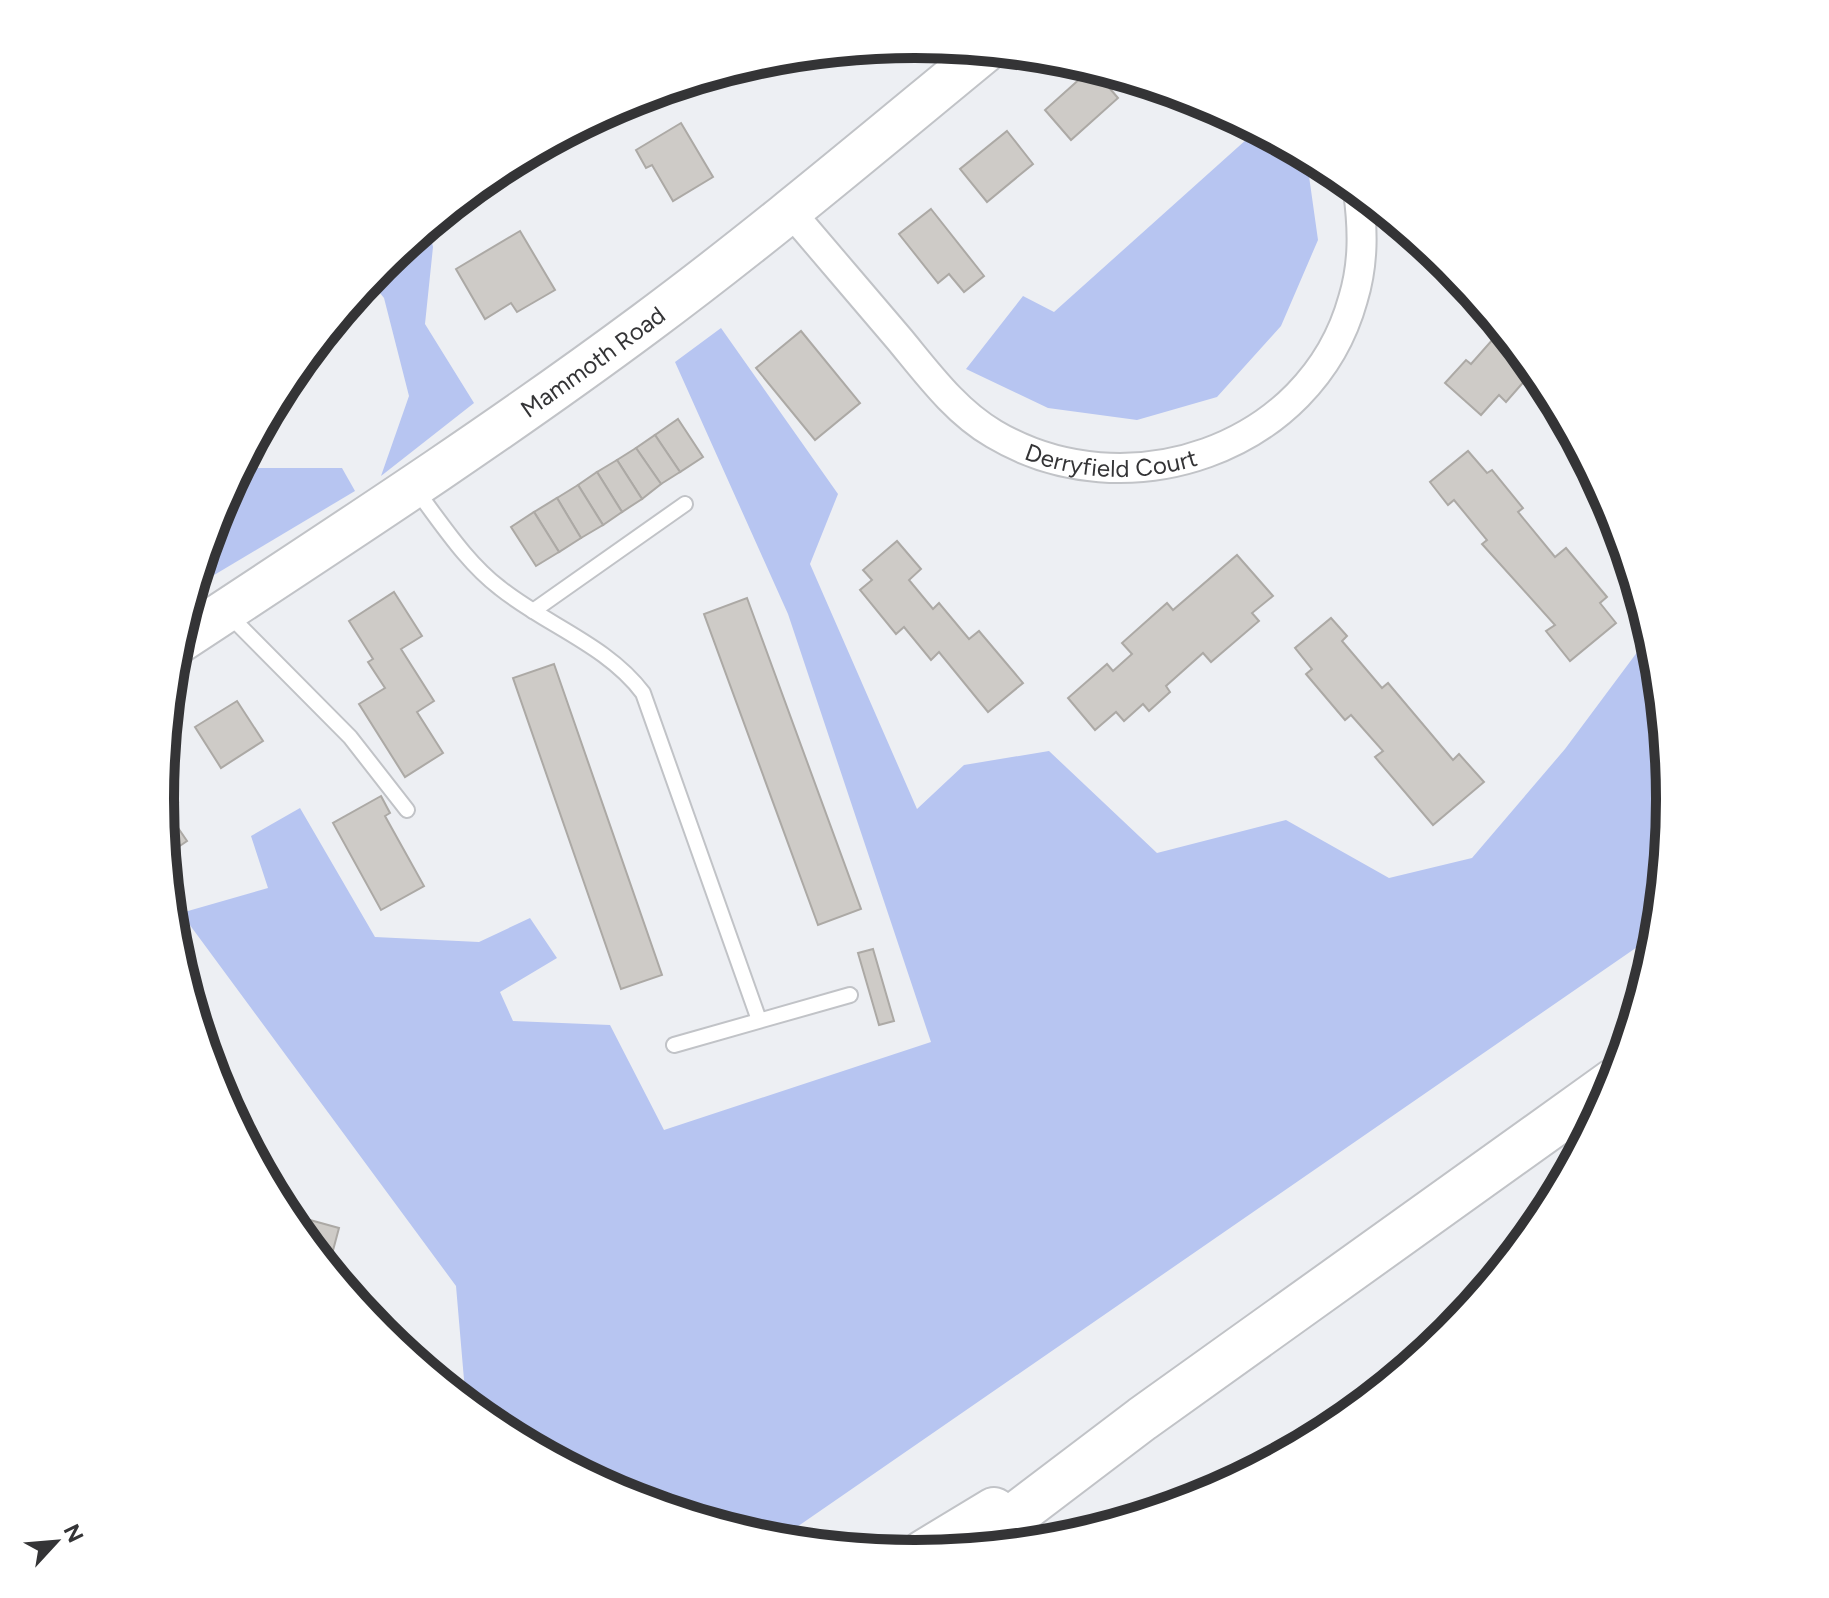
<svg xmlns="http://www.w3.org/2000/svg" width="1829" height="1598" font-family="Figtree,sans-serif">
  <style>
    .green { fill: #b7c5f1 }
    .building { fill: #cecbc7; stroke: #aca9a5; stroke-width: 2 }
    .lines { fill: none; stroke-linecap: round; stroke-linejoin: round }
    .service-casing { stroke: #c1c3c7; stroke-width: 18 }
    .minor-casing { stroke: #c1c3c7; stroke-width: 32 }
    .secondary-casing { stroke: #c1c3c7; stroke-width: 46 }
    .motorway-casing { stroke: #c1c3c7; stroke-width: 48 }
    .service { stroke: #fff; stroke-width: 14 }
    .minor { stroke: #fff; stroke-width: 28 }
    .secondary { stroke: #fff; stroke-width: 42 }
    .motorway { stroke: #fff; stroke-width: 44 }
    .labels { text-anchor: middle; dominant-baseline: central; stroke-width: 7; stroke-linejoin: round; paint-order: stroke }
    .street-label { font-size: 24px; fill: #343436; stroke: #fff }
    .rim { fill: none; stroke: #343436; stroke-width: 10 }
  </style>
  <rect width="100%" height="100%" fill="#edeff3"/>
  <!-- green -->
  <g class="green">
    <path d="M1257,130L1289,147L1308,169L1318,240L1281,326L1217,397L1137,420L1048,408L966,369L1023,296L1054,312Z"/>
    <path d="M428,226L433,247L425,324L474,403L381,476L409,396L384,298L369,279Z"/>
    <path d="M721,328L838,494L810,564L917,809L964,765L1049,751L1157,853L1286,820L1389,878L1472,858L1565,749L1638,651L1653,644L1669,799L1656,934L778,1540L625,1496L495,1427L466,1403L456,1286L181,913L268,888L251,836L300,808L375,937L479,942L530,918L557,958L500,992L513,1021L610,1025L664,1130L931,1042L788,614L675,362Z"/>
    <path d="M240,468H342L355,491L194,587L217,510Z"/>
  </g>
  <!-- building -->
  <g class="building">
    <path d="M855,50L828,64L823,53Z"/>
    <path d="M744,66L699,91L693,81Z"/>
    <path d="M1092,68L1118,98L1071,140L1045,110Z"/>
    <path d="M681,123L713,177L673,201L652,165L646,168L636,150Z"/>
    <path d="M1007,131L1033,164L987,202L960,169Z"/>
    <path d="M931,209L984,276L964,292L949,274L938,283L899,234Z"/>
    <path d="M520,231L555,290L517,312L511,303L485,319L456,269Z"/>
    <path d="M1501,330L1534,370L1506,402L1499,395L1481,415L1445,383L1466,360L1471,364Z"/>
    <path d="M801,331L860,403L815,440L756,368Z"/>
    <path d="M678,419L703,457L680,472L655,435Z"/>
    <path d="M655,435L680,472L661,484L636,448Z"/>
    <path d="M636,448L661,484L642,499L617,460Z"/>
    <path d="M1468,451L1487,473L1492,470L1523,508L1518,512L1555,557L1566,548L1607,597L1600,603L1616,623L1570,661L1546,631L1555,625L1482,544L1487,540L1454,500L1448,505L1430,482Z"/>
    <path d="M617,460L642,499L622,512L597,472Z"/>
    <path d="M597,472L622,512L603,525L578,485Z"/>
    <path d="M578,485L603,525L581,538L557,498Z"/>
    <path d="M557,498L581,538L559,552L534,512Z"/>
    <path d="M534,512L559,552L536,566L511,527Z"/>
    <path d="M897,541L921,569L909,580L933,609L939,603L969,639L979,631L1023,683L988,712L939,652L931,660L904,627L896,634L860,590L872,580L863,570Z"/>
    <path d="M1237,555L1273,596L1252,613L1259,621L1211,662L1203,653L1166,686L1170,692L1149,711L1143,704L1124,721L1116,712L1095,730L1068,698L1107,664L1113,671L1132,654L1122,643L1167,603L1173,610Z"/>
    <path d="M394,592L422,636L401,649L434,701L417,712L443,753L405,777L359,704L385,688L368,662L373,659L349,621Z"/>
    <path d="M747,598L861,909L818,925L704,614Z"/>
    <path d="M1331,618L1347,636L1342,641L1382,688L1388,683L1453,760L1459,754L1484,782L1433,825L1375,757L1383,751L1351,715L1345,720L1306,674L1312,669L1295,648Z"/>
    <path d="M554,664L662,975L621,989L513,678Z"/>
    <path d="M237,701L263,741L221,768L195,727Z"/>
    <path d="M161,779L178,802L161,815L160,799Z"/>
    <path d="M381,796L390,813L385,816L424,886L381,910L333,823Z"/>
    <path d="M174,822L187,841L165,856L163,830Z"/>
    <path d="M873,949L894,1021L879,1025L858,953Z"/>
    <path d="M284,1214L310,1220L304,1240L286,1218Z"/>
    <path d="M310,1220L339,1228L328,1269L304,1240Z"/>
    <path d="M359,1306H379L378,1330Z"/>
  </g>
  <g class="lines">
    <defs>
      <g id="service">
        <path d="M416,490C442,524 466,562 500,588C546,625 607,645 643,693L759,1020"/>
        <path d="M533,611L685,504"/>
        <path d="M228,614L350,737L407,810"/>
        <path d="M674,1045L850,995"/>
      </g>
      <g id="minor">
        <path id="s1" d="M790,211C827,254 863,297 900,340C928,374 956,412 994,434C1125,512 1311,451 1353,299C1364,263 1363,228 1358,191"/>
      </g>
      <g id="secondary">
        <path id="s2" d="M177,643C335,539 494,436 646,323C762,237 873,143 985,51"/>
      </g>
      <g id="motorway">
        <path d="M972,1548L1142,1419L1614,1081"/>
        <path d="M923,1553L994,1510"/>
      </g>
    </defs>
    <!-- service casing -->
    <use href="#service" class="service-casing"/>
    <!-- minor casing -->
    <use href="#minor" class="minor-casing"/>
    <!-- secondary casing -->
    <use href="#secondary" class="secondary-casing"/>
    <!-- motorway casing -->
    <use href="#motorway" class="motorway-casing"/>
    <!-- service -->
    <use href="#service" class="service"/>
    <!-- minor -->
    <use href="#minor" class="minor"/>
    <!-- secondary -->
    <use href="#secondary" class="secondary"/>
    <!-- motorway -->
    <use href="#motorway" class="motorway"/>
  </g>
  <g class="labels">
    <!-- street labels -->
    <g class="street-label">
      <text stroke="none"><textPath href="#s2" startOffset="502">Mammoth Road</textPath></text>
      <text stroke="none"><textPath href="#s1" startOffset="426">Derryfield Court</textPath></text>
    </g>
  </g>
  <!-- crop -->
  <path d="M0 0H1829V1598H0ZM174 799a741 741 0 1 1 1482 0a741 741 0 1 1-1482 0Z" fill="#fff" fill-rule="evenodd"/>
  <path class="rim" d="M174 799a741 741 0 1 1 1482 0a741 741 0 1 1-1482 0Z"/>
  <!-- north arrow -->
  <g transform="translate(56 1542) rotate(64)" stroke="#ffffff" stroke-width="6" paint-order="stroke">
  <path d="M0-6L14 30L0 20L-14 30Z" fill="#343436"/>
  <text y="-12" font-size="22" font-weight="bold" text-anchor="middle" fill="#343436">N</text>
  </g>
</svg>
